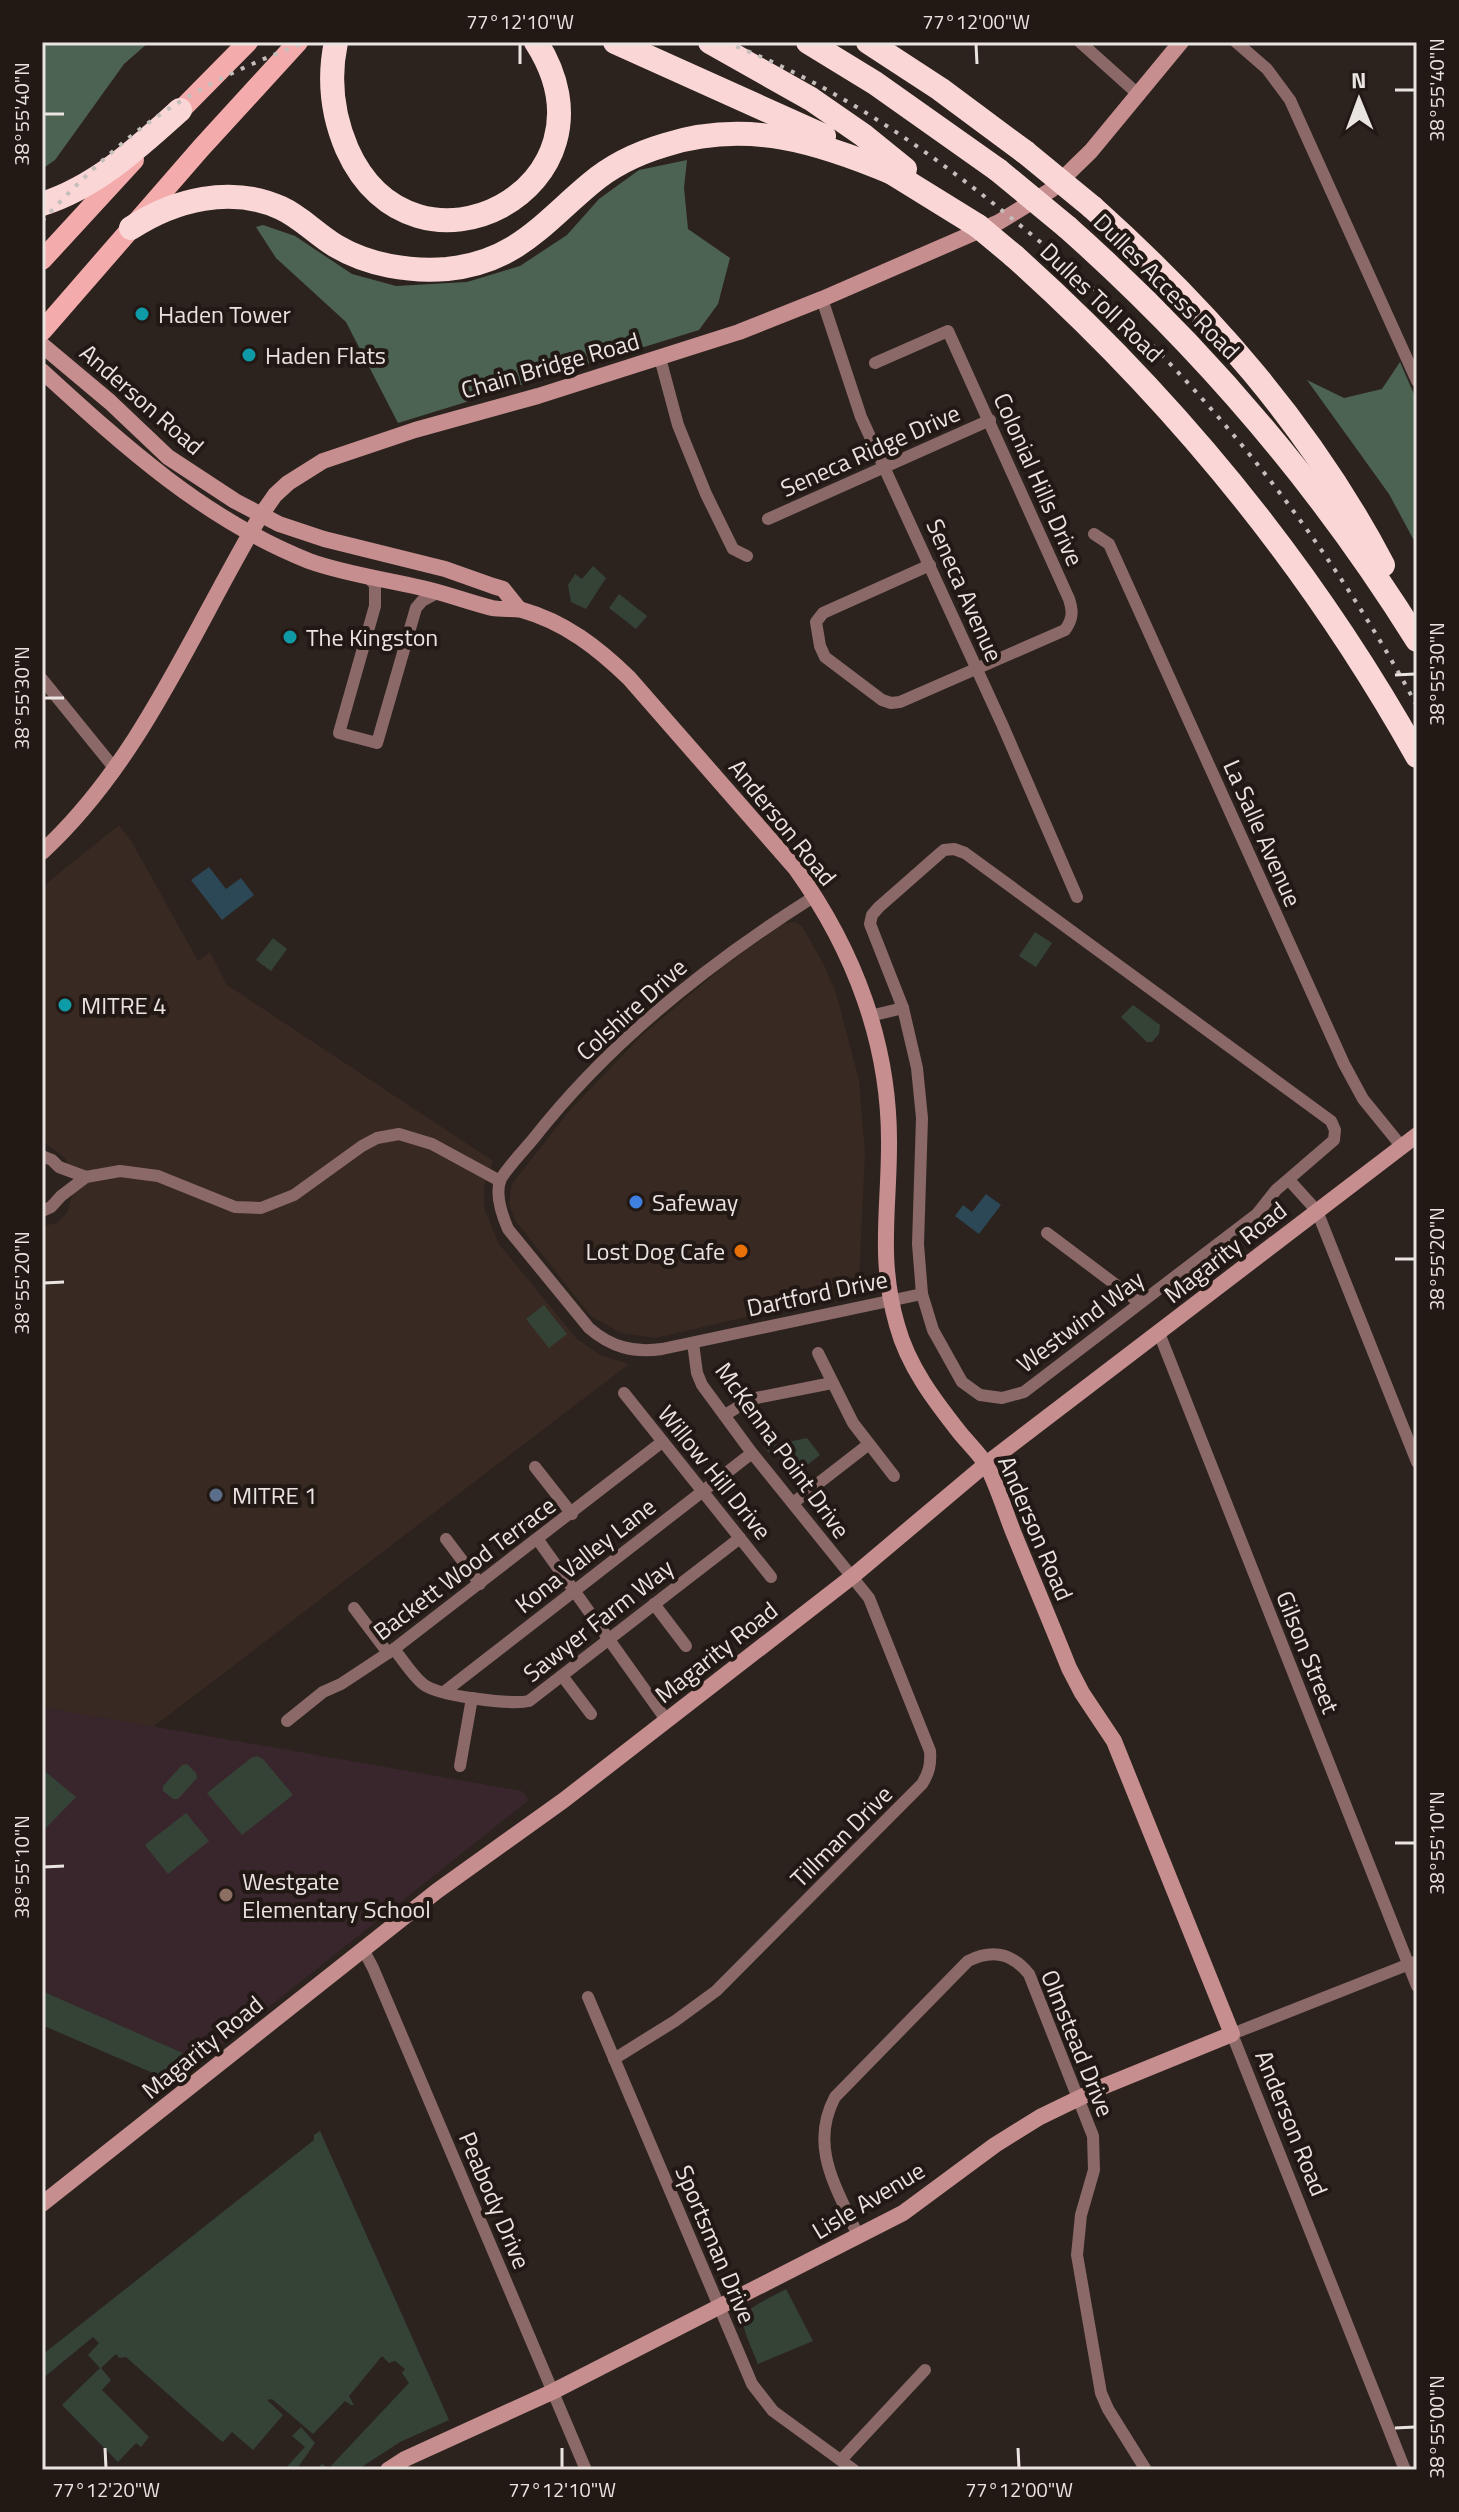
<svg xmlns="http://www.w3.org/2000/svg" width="1459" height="2512" font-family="'Titillium Web',sans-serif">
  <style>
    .built { fill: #382922 }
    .education { fill: #39262c }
    .green { fill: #354337 }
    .forest { fill: #4d6351 }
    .water { fill: #2c4755 }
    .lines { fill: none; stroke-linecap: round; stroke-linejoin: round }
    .street { stroke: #8b6968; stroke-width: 12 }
    .secondary { stroke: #c68e8e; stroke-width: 16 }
    .primary { stroke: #f4abab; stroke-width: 20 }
    .highway { stroke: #fad7d6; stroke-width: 24 }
    .rail { stroke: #c5bfbc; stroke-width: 4; stroke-dasharray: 4 8; stroke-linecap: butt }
    .highway-bridge { stroke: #fad7d6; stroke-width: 24 }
    .ticks { fill: none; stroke: #eae4e1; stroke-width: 3 }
    .culture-dot { fill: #0f9aa8; stroke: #221915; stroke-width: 3 }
    .shop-dot { fill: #3f7fe0; stroke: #221915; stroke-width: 3 }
    .food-dot { fill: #e8710a; stroke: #221915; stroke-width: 3 }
    .service-dot { fill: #5c6f8a; stroke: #221915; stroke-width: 3 }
    .education-dot { fill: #8d6e63; stroke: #221915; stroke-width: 3 }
    .labels { text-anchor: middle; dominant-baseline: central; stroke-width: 8; stroke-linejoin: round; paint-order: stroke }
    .street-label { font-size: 24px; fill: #eae4e1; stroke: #221915 }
    .poi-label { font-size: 24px; fill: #eae4e1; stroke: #221915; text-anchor: start }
    .neatline { fill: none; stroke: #eae4e1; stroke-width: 3 }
    .ticks-label { font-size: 20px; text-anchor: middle; fill: #eae4e1 }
  </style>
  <rect width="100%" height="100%" fill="#2c231f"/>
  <!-- built -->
  <g class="built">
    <path d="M119,825L133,844L198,961L210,952L227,985L493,1161L484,1186V1208L499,1244L576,1338L600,1355L629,1364L153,1727L42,1707V1226L57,1223L67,1213L74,1189L72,1174L65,1158L42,1141V887Z"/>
    <path d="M795,922L802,926L825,967L836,993L859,1080L865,1153L859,1282L847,1294L655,1338L621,1333L591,1316L515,1220L509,1203L512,1184L570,1110L641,1036L723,967L783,924Z"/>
  </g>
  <!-- education -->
  <path class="education" d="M42,1707L522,1791L529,1800L201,2061L42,1991Z"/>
  <!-- green -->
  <g class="green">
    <path d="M593,566L606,578L586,609L571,602L568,585L575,574L582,579Z"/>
    <path d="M619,594L647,616L636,629L609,608Z"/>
    <path d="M1035,932L1052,943L1036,967L1019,956Z"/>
    <path d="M273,938L287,949L271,971L256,960Z"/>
    <path d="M1133,1005L1160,1025L1159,1034L1152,1042H1147L1121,1017Z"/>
    <path d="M544,1305L567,1334L549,1348L526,1319Z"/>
    <path d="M807,1438L820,1455L793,1476L774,1450L769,1453L764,1447Z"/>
    <path d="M257,1756L263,1759L293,1795L242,1835L207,1793L251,1758Z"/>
    <path d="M187,1764L196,1773L197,1778L178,1799H173L163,1791V1786L182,1765Z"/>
    <path d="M42,1769L76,1797L42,1832Z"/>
    <path d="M186,1813L209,1841L168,1874L145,1845Z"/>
    <path d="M42,1991L201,2061L176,2083L42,2025Z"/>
    <path d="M320,2131L449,2420L400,2442L357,2470H315L322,2464L329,2468L409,2383L402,2373L405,2369L395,2361L389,2363L382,2356L349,2396L354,2405H351L345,2401L313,2434L272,2399L267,2400L283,2415L253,2450L232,2432L223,2442L220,2440L126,2357L119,2358L116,2354L101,2368L111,2380L102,2390L149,2437L141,2447L136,2443L118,2462L62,2405L100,2368L88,2355L99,2343L93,2337L42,2379V2355L314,2140V2135Z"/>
    <path d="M786,2289L813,2341L758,2364C736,2310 734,2317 786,2289Z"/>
    <path d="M301,2427L315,2443L296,2470H284L305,2447L292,2436Z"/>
  </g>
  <!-- forest -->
  <g class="forest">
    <path d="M42,42H149L124,64L55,160L42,169Z"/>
    <path d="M687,160L684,188L688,229L730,258L718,304L699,330L398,423L346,322L276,258L256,227L263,225L295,236L352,274L396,286L467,282L520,266L567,235L599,199L639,170Z"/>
    <path d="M1400,362L1417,401V546L1389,494L1307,380L1344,398L1382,389Z"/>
  </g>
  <!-- water -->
  <g class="water">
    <path d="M209,867L226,889L241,878L254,895L222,920L191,880Z"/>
    <path d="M986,1194L1001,1205L979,1234L955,1216L963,1205L972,1212Z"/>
  </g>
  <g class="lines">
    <!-- street -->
    <g class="street">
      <path d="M1080,42L1139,95"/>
      <path d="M1236,42L1267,69L1290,100L1417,381"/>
      <path d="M822,299L861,417L1002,724L1077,897"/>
      <path d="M660,358L678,425L706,494L733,549L747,556"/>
      <path d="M875,363L948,331L1069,599C1073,611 1073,619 1065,630L900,702L891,703L882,700L825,657L820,646L816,622L823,613L930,565"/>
      <path d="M768,519L990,420"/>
      <path d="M1094,534L1109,544L1344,1064L1363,1099L1402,1147"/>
      <path d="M367,576L375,585V606L339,733L377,743L416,608L422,601L439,592"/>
      <path d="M42,679L115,769"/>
      <path d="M954,849L965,853L1331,1121L1335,1130L1334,1140L1276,1190L1257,1214L1024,1392L1002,1398L980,1395L962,1382L933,1330L922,1294L918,1244L922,1118L917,1068L903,1008L870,924L872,915L879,907L937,856L944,850Z"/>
      <path d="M815,896C710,962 611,1040 534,1138C526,1148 503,1172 500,1181C495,1196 502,1215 508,1229L589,1328C611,1347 633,1353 662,1349L922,1294"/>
      <path d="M870,1016L903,1008"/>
      <path d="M42,1156L52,1160L59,1167L86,1177"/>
      <path d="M1289,1180L1317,1211L1417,1462"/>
      <path d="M42,1211L51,1207L61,1196L86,1177L120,1171L158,1176L235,1207L261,1208L294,1195L362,1146L377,1138L399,1134L432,1144L500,1181"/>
      <path d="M1047,1233L1140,1303"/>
      <path d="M1159,1333L1417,1986"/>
      <path d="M818,1353L853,1423L894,1476"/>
      <path d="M624,1393L771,1577"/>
      <path d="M725,1415L751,1399L832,1383"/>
      <path d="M535,1467L572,1514"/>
      <path d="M793,1503L869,1444"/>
      <path d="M446,1539L480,1584"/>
      <path d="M538,1540L667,1721"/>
      <path d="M654,1604L686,1646"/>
      <path d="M354,1608L388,1653"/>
      <path d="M394,1649C403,1660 412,1675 423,1684C437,1696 511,1705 529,1701L740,1538"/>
      <path d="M563,1677L591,1714"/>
      <path d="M444,1692L752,1453"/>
      <path d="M287,1721L323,1692L341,1684L394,1649L662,1442"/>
      <path d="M460,1766L472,1698"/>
      <path d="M363,1949L373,1968L586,2470"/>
      <path d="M588,1997L752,2384L773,2411L854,2470"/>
      <path d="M614,2059L675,2021L716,1991L922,1784C929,1773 931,1764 930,1751L869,1598L752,1453L702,1385L697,1373L693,1343"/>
      <path d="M858,2236C838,2189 808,2148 835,2097L968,1961C992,1949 1012,1953 1029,1974L1093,2136L1094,2170L1081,2215L1077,2255L1101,2393L1108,2409L1146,2470"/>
      <path d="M841,2460L925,2370"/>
      <path d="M1405,2470L1232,2034L1417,1961"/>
    </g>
    <!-- secondary -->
    <g class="secondary">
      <path d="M42,345L110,402L168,457L235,501L279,524L324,539L445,569L493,586L503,589L519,609"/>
      <path d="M42,371C123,445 205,520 309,561C345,574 384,579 422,588C445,593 468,602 492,608C502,610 513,608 522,610C565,622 598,648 629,678L796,869C854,950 890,1044 889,1145C889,1210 878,1259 897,1325C908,1366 934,1400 960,1433C969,1444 980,1454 987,1466C998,1487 1005,1512 1014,1534C1032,1578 1051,1623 1069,1668L1082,1693L1114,1741L1232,2034L1102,2087L1040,2117L995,2145L903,2213L552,2392L405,2459L388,2470"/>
      <path d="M42,852C142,760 193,629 261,515L275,495L288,483L323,461L415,430L538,396L739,332L822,299L999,222L1051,190L1091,151L1181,42"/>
      <path d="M42,2204L437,1891L564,1800L853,1576L986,1464L1417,1135"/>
    </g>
    <!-- primary -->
    <g class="primary">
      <path d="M169,122L248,42"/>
      <path d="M42,260L134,160"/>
      <path d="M42,331L201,148L298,42"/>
    </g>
    <!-- highway -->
    <g class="highway">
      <path d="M336,42C328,80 332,114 347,149C414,299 629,187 536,42"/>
      <path d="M615,42L824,136"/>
      <path d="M710,42L811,99L863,135L905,169"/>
      <path d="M808,42L875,83L998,170"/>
      <path d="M868,42L940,89L1025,152"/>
      <path d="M881,166L978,226"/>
      <path d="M42,204C96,187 139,147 180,110"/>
      <path d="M1092,207C1208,311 1310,426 1383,565"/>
      <path d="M1067,227C1202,347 1321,486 1417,640"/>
      <path d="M131,228C174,200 231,185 281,208C301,217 316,234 336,246C368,265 409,272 447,269C516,262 542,224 590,184C612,165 638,153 665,145C747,119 819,142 895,174"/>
      <path d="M1014,256C1177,402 1310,565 1417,756"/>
    </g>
    <!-- rail -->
    <g class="rail">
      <path d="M725,42C824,80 911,138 994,204C1041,242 1088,281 1131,324C1244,435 1342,566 1417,706"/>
      <path d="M42,221C81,179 124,137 173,106C215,79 261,59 307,42"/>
    </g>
    <!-- highway-bridge -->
    <g class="highway-bridge">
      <path d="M1025,152L1092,207"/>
      <path d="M998,170L1067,227"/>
      <path d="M978,226L1014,256"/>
    </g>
  </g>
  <!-- ticks -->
  <path class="ticks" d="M520,44V64M976,44L977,64M1395,90H1415M44,114H64M1395,675L1415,674M44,698H64M1395,1259H1415M44,1283L64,1282M1395,1843H1415M44,1867L64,1866M1395,2428L1415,2427M105,2448L106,2468M562,2448V2468M1018,2448L1019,2468"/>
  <!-- markers -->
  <g class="culture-dot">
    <circle cx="142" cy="314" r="8"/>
    <circle cx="249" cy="355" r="8"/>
    <circle cx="290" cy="637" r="8"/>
    <circle cx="65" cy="1005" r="8"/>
  </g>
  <circle class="shop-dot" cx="636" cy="1202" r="8"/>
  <circle class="food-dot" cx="741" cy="1251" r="8"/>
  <circle class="service-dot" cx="216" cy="1495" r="8"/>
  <circle class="education-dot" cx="226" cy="1895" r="8"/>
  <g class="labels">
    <!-- street labels -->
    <g class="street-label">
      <text transform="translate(1167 286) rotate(45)">Dulles Access Road</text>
      <text transform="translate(1102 302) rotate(44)">Dulles Toll Road</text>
      <text transform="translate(550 365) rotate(-16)">Chain Bridge Road</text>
      <text transform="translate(142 399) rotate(41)">Anderson Road</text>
      <text transform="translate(870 450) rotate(-24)">Seneca Ridge Drive</text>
      <text transform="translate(1039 479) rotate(66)">Colonial Hills Drive</text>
      <text transform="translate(965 590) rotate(66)">Seneca Avenue</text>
      <text transform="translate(783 822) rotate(51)">Anderson Road</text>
      <text transform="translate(1263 833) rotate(66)">La Salle Avenue</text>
      <text transform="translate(631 1009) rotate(-42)">Colshire Drive</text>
      <text transform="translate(1225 1252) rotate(-38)">Magarity Road</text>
      <text transform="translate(817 1293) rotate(-12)">Dartford Drive</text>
      <text transform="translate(1080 1321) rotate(-37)">Westwind Way</text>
      <text transform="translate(783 1450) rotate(54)">McKenna Point Drive</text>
      <text transform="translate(715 1472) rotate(51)">Willow Hill Drive</text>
      <text transform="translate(1036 1528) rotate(67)">Anderson Road</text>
      <text transform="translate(585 1555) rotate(-38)">Kona Valley Lane</text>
      <text transform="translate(464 1568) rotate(-37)">Backett Wood Terrace</text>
      <text transform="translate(598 1620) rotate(-38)">Sawyer Farm Way</text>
      <text transform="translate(716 1652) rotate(-38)">Magarity Road</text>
      <text transform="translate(1308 1652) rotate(68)">Gilson Street</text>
      <text transform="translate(841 1836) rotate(-45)">Tillman Drive</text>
      <text transform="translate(1078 2043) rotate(68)">Olmstead Drive</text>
      <text transform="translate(202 2047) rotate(-39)">Magarity Road</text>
      <text transform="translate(1292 2123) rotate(68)">Anderson Road</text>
      <text transform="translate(495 2200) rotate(67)">Peabody Drive</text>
      <text transform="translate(868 2200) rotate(-31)">Lisle Avenue</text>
      <text transform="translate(716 2244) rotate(67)">Sportsman Drive</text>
    </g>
    <!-- poi labels -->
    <g class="poi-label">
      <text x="158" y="314">Haden Tower</text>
      <text x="265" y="355">Haden Flats</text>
      <text x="306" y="637">The Kingston</text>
      <text x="81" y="1005">MITRE 4</text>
      <text x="652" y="1202">Safeway</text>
      <text x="725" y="1251" text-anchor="end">Lost Dog Cafe</text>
      <text x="232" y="1495">MITRE 1</text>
      <text x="242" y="1881">Westgate<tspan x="242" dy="28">Elementary School</tspan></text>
    </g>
  </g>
  <!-- border -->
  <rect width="1459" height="2512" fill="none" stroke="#221915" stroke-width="88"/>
  <!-- north arrow -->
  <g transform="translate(1359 100) rotate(359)" stroke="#221915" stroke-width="6" paint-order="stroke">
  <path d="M0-6L14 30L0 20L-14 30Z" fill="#eae4e1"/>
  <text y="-12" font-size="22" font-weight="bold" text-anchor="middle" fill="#eae4e1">N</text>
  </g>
  <rect x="44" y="44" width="1371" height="2424" class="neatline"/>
  <g class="ticks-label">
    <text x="520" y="29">77°12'10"W</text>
    <text x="976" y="29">77°12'00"W</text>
    <text transform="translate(1437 90) rotate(-90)" y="7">38°55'40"N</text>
    <text transform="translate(22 114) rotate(-90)" y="7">38°55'40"N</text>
    <text transform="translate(1437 674) rotate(-90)" y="7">38°55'30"N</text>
    <text transform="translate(22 698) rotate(-90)" y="7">38°55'30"N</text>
    <text transform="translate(1437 1259) rotate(-90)" y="7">38°55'20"N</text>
    <text transform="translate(22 1283) rotate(-90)" y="7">38°55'20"N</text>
    <text transform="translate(1437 1843) rotate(-90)" y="7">38°55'10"N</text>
    <text transform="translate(22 1867) rotate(-90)" y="7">38°55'10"N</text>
    <text transform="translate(1437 2427) rotate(-90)" y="7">38°55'00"N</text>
    <text x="106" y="2497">77°12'20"W</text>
    <text x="562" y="2497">77°12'10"W</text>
    <text x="1019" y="2497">77°12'00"W</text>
  </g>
</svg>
